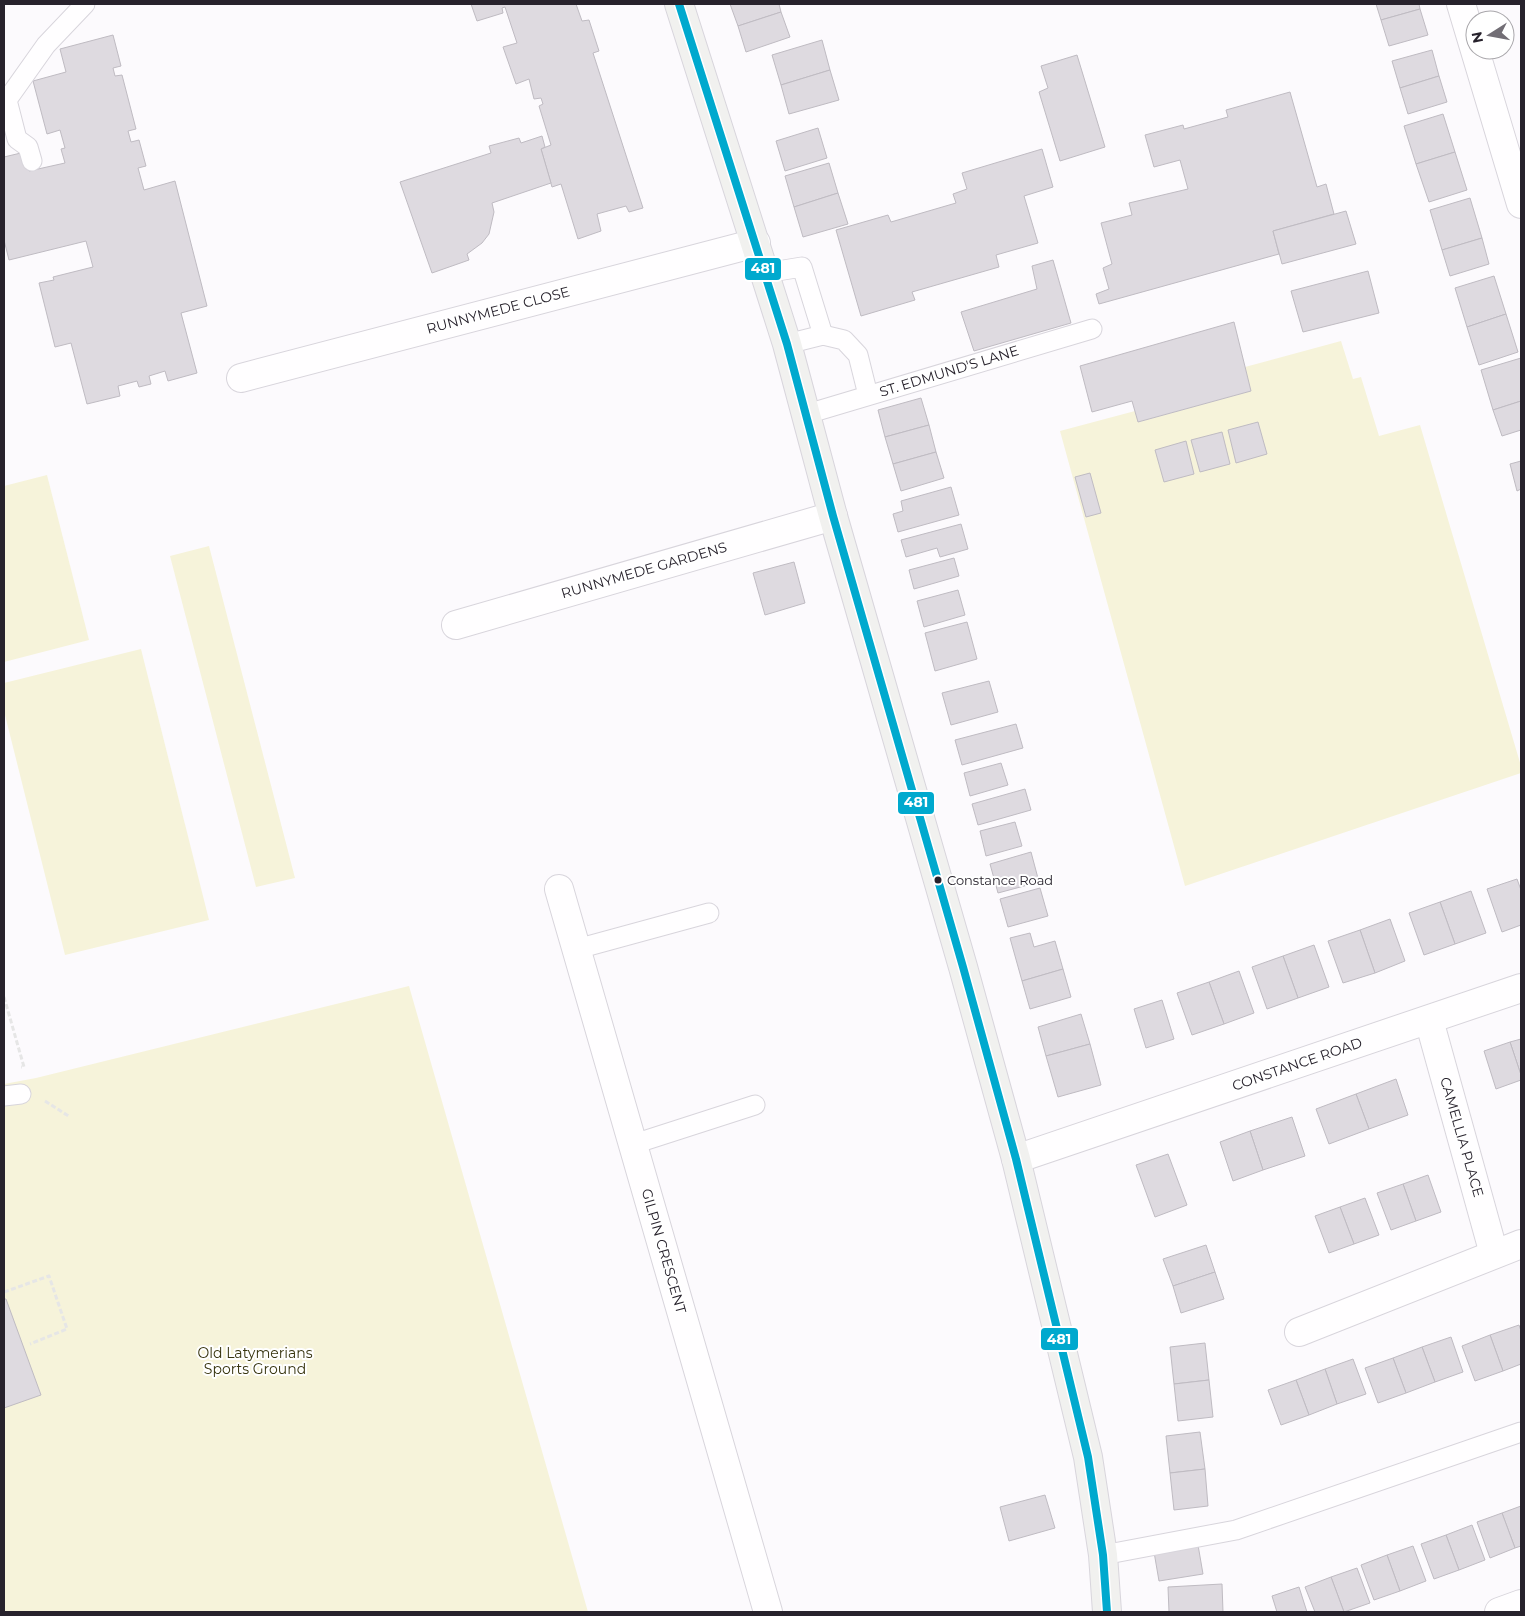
<svg xmlns="http://www.w3.org/2000/svg" width="1525" height="1616" font-family="Montserrat,sans-serif">
  <style>
    .green { fill: #f6f3da }
    .building { fill: #dedae0; stroke: #bfbbc2 }
    .lines { fill: none; stroke-linecap: round; stroke-linejoin: round }
    .lane-casing { stroke: #d8d5dc; stroke-width: 21 }
    .street-casing { stroke: #d8d5dc; stroke-width: 30 }
    .secondary-casing { stroke: #d8d5dc; stroke-width: 30 }
    .path { stroke: #e6e6e6; stroke-width: 3; stroke-dasharray: 5 2.5; stroke-linecap: butt }
    .lane { stroke: #fffeff; stroke-width: 19 }
    .street { stroke: #fffeff; stroke-width: 28 }
    .secondary { stroke: #f1f1ef; stroke-width: 28 }
    .bus-1-casing { stroke: #fff; stroke-width: 11 }
    .bus-1 { stroke: #00a9ce; stroke-width: 8 }
    .bus-dot { fill: #27222c; stroke: #fff; stroke-width: 2 }
    .labels { text-anchor: middle; dominant-baseline: central; stroke-width: 4; stroke-linejoin: round; paint-order: stroke }
    .bus-label { font-size: 13px; fill: #27222c; stroke: #fff; text-anchor: start }
    .street-label { font-size: 14px; fill: #27222c; stroke: #fff }
    .park-label { font-size: 14px; fill: #37340e; stroke: #fff }
    .line-badge { stroke: #fff; stroke-width: 2 }
    .badge-label { font-size: 14px; text-anchor: middle; font-weight: bold; fill: #fff }
  </style>
  <rect width="100%" height="100%" fill="#fcfafd"/>
  <!-- green -->
  <g class="green">
    <path d="M1341,341L1353,379L1361,377L1379,436L1420,425L1521,766V773L1185,886L1060,431L1135,411L1139,422L1251,391L1245,367Z"/>
    <path d="M47,475L89,640L4,662V486Z"/>
    <path d="M209,546L295,878L256,887L170,556Z"/>
    <path d="M141,649L209,920L65,955L4,711V683Z"/>
    <path d="M409,986L588,1612H4V1084L36,1078Z"/>
  </g>
  <!-- building -->
  <g class="building">
    <path d="M471,4H576L582,21L589,20L599,51L593,53L643,208L629,212L626,206L597,214L601,231L578,239L561,184L552,187L541,149L551,145L539,106L543,104L541,98L534,99L529,79L516,84L503,47L517,43L505,7L502,8L503,13L477,21Z"/>
    <path d="M730,4H779L781,12L738,26Z"/>
    <path d="M1376,4H1419L1420,9L1381,20Z"/>
    <path d="M1420,9L1428,35L1389,46L1381,20Z"/>
    <path d="M781,12L790,37L746,52L738,26Z"/>
    <path d="M113,35L121,66L113,68L115,76L122,75L136,129L128,131L131,142L139,140L146,166L138,168L144,190L175,181L207,306L181,313L197,373L168,381L165,371L149,376L151,384L139,387L137,381L118,386L120,396L87,404L71,343L55,347L39,283L54,280L53,277L93,267L86,241L9,260L4,240V157L25,152L29,171L65,163L61,149L65,148L60,130L47,134L33,81L66,72L60,49Z"/>
    <path d="M822,40L830,70L781,85L772,55Z"/>
    <path d="M1432,50L1439,76L1400,88L1392,61Z"/>
    <path d="M1077,55L1105,147L1060,161L1039,92L1048,88L1041,66Z"/>
    <path d="M830,70L839,100L789,114L781,85Z"/>
    <path d="M1439,76L1447,102L1408,114L1400,88Z"/>
    <path d="M1290,92L1317,187L1326,184L1334,214L1273,231L1279,254L1099,304L1096,294L1109,289L1103,268L1112,264L1101,223L1132,215L1129,203L1188,189L1180,160L1154,167L1145,135L1183,125L1184,129L1228,117L1226,110Z"/>
    <path d="M1443,114L1455,152L1416,164L1404,126Z"/>
    <path d="M818,128L827,158L785,171L776,141Z"/>
    <path d="M542,136L545,147L541,149L551,183L492,203L494,212L489,234L482,243L467,254L469,260L432,273L400,182L491,153L489,146L519,138L521,143Z"/>
    <path d="M1042,149L1053,187L1024,196L1038,243L996,255L999,267L912,292L915,300L861,316L836,230L888,215L891,222L956,203L953,194L967,189L962,173Z"/>
    <path d="M1455,152L1467,190L1429,202L1416,164Z"/>
    <path d="M829,163L838,193L794,207L785,176Z"/>
    <path d="M838,193L848,224L803,237L794,207Z"/>
    <path d="M1470,198L1482,238L1442,250L1430,210Z"/>
    <path d="M1346,211L1356,244L1282,264L1273,231Z"/>
    <path d="M1482,238L1489,264L1450,276L1442,250Z"/>
    <path d="M1053,260L1071,323L974,351L961,312L1037,289L1032,266Z"/>
    <path d="M1368,271L1379,313L1303,332L1291,291Z"/>
    <path d="M1494,276L1506,314L1467,327L1455,288Z"/>
    <path d="M1506,314L1518,352L1479,365L1467,327Z"/>
    <path d="M1234,322L1251,391L1138,422L1132,401L1092,412L1080,366Z"/>
    <path d="M1521,358V401L1493,410L1481,370Z"/>
    <path d="M921,398L929,425L885,437L878,410Z"/>
    <path d="M1521,401V430L1502,436L1493,410Z"/>
    <path d="M1258,422L1267,454L1236,463L1228,430Z"/>
    <path d="M929,425L936,452L893,464L885,437Z"/>
    <path d="M1222,432L1230,464L1200,472L1191,440Z"/>
    <path d="M1186,441L1194,474L1164,482L1155,450Z"/>
    <path d="M936,452L944,478L901,491L893,464Z"/>
    <path d="M1521,461V489L1517,491L1510,464Z"/>
    <path d="M1090,473L1101,513L1086,517L1075,477Z"/>
    <path d="M951,487L959,515L898,532L893,514L903,511L901,501Z"/>
    <path d="M961,524L968,549L940,557L937,548L906,557L901,540Z"/>
    <path d="M954,558L959,576L914,589L909,570Z"/>
    <path d="M794,562L805,603L765,615L753,573Z"/>
    <path d="M958,590L965,615L924,627L917,601Z"/>
    <path d="M967,622L977,659L935,671L925,633Z"/>
    <path d="M989,681L998,712L951,725L942,693Z"/>
    <path d="M1016,724L1023,748L962,765L955,740Z"/>
    <path d="M1001,763L1008,785L970,796L964,773Z"/>
    <path d="M1025,789L1031,810L978,825L972,804Z"/>
    <path d="M1015,822L1022,846L986,856L980,831Z"/>
    <path d="M1031,852L1039,882L998,893L990,864Z"/>
    <path d="M1517,879L1521,890V925L1502,932L1487,889Z"/>
    <path d="M1040,888L1048,916L1008,927L1000,899Z"/>
    <path d="M1471,891L1486,933L1455,944L1440,902Z"/>
    <path d="M1440,902L1455,944L1424,955L1409,913Z"/>
    <path d="M1390,919L1405,961L1375,973L1360,930Z"/>
    <path d="M1360,930L1375,973L1343,983L1328,941Z"/>
    <path d="M1030,933L1034,947L1055,941L1063,969L1022,981L1010,938Z"/>
    <path d="M1314,945L1329,987L1298,998L1283,956Z"/>
    <path d="M1283,956L1298,998L1267,1009L1252,967Z"/>
    <path d="M1063,969L1071,997L1030,1009L1022,981Z"/>
    <path d="M1239,971L1254,1013L1224,1024L1209,982Z"/>
    <path d="M1209,982L1224,1024L1192,1035L1177,993Z"/>
    <path d="M1162,1000L1174,1039L1146,1048L1134,1009Z"/>
    <path d="M1081,1014L1090,1044L1046,1056L1038,1027Z"/>
    <path d="M1521,1039V1075L1510,1042Z"/>
    <path d="M1510,1042L1521,1075V1080L1496,1089L1484,1051Z"/>
    <path d="M1090,1044L1101,1085L1058,1097L1046,1056Z"/>
    <path d="M1396,1079L1408,1115L1369,1129L1356,1094Z"/>
    <path d="M1356,1094L1369,1129L1329,1144L1316,1109Z"/>
    <path d="M1292,1117L1305,1156L1263,1170L1250,1131Z"/>
    <path d="M1250,1131L1263,1170L1233,1181L1220,1142Z"/>
    <path d="M1168,1154L1187,1205L1155,1217L1136,1165Z"/>
    <path d="M1428,1175L1441,1212L1416,1221L1403,1184Z"/>
    <path d="M1403,1184L1416,1221L1391,1230L1377,1193Z"/>
    <path d="M1365,1198L1379,1235L1354,1244L1340,1207Z"/>
    <path d="M1340,1207L1354,1244L1329,1253L1315,1216Z"/>
    <path d="M1206,1245L1215,1272L1173,1286L1163,1259Z"/>
    <path d="M1215,1272L1224,1299L1181,1313L1173,1286Z"/>
    <path d="M4,1299H6L41,1395L4,1408Z"/>
    <path d="M1519,1325L1521,1331V1364L1503,1371L1490,1335Z"/>
    <path d="M1490,1335L1503,1371L1475,1381L1462,1346Z"/>
    <path d="M1451,1337L1463,1372L1435,1382L1422,1347Z"/>
    <path d="M1205,1343L1209,1380L1174,1384L1170,1347Z"/>
    <path d="M1422,1347L1435,1382L1406,1393L1393,1358Z"/>
    <path d="M1393,1358L1406,1393L1378,1403L1365,1368Z"/>
    <path d="M1353,1359L1366,1394L1337,1404L1325,1369Z"/>
    <path d="M1325,1369L1337,1404L1309,1415L1296,1380Z"/>
    <path d="M1209,1380L1213,1417L1178,1421L1174,1384Z"/>
    <path d="M1296,1380L1309,1415L1281,1425L1268,1390Z"/>
    <path d="M1200,1432L1205,1469L1170,1473L1166,1436Z"/>
    <path d="M1205,1469L1208,1506L1174,1510L1170,1473Z"/>
    <path d="M1045,1495L1055,1528L1009,1541L1000,1507Z"/>
    <path d="M1521,1506V1546L1515,1548L1502,1513Z"/>
    <path d="M1502,1513L1515,1548L1490,1558L1477,1522Z"/>
    <path d="M1472,1525L1485,1560L1459,1570L1446,1535Z"/>
    <path d="M1446,1535L1459,1570L1434,1579L1421,1544Z"/>
    <path d="M1198,1545L1203,1574L1159,1581L1154,1552Z"/>
    <path d="M1413,1546L1426,1581L1400,1591L1387,1555Z"/>
    <path d="M1387,1555L1400,1591L1374,1600L1361,1565Z"/>
    <path d="M1357,1568L1370,1603L1344,1612L1331,1577Z"/>
    <path d="M1331,1577L1344,1612H1315L1305,1587Z"/>
    <path d="M1222,1584L1223,1612H1169L1168,1587Z"/>
    <path d="M1299,1587L1307,1612H1277L1272,1596Z"/>
  </g>
  <g class="lines">
    <defs>
      <g id="lane">
        <path d="M32,161L28,147L17,139L7,100L46,45L85,4"/>
        <path d="M765,273L802,267L823,335"/>
        <path d="M787,344L823,335L844,340L858,355L868,395"/>
        <path d="M807,414L1092,329"/>
        <path d="M577,949L709,913"/>
        <path d="M4,1096L21,1094"/>
        <path d="M634,1144L755,1105"/>
        <path d="M1103,1555L1236,1530L1521,1432"/>
      </g>
      <g id="street">
        <path d="M1461,4L1521,204"/>
        <path d="M241,378L756,243"/>
        <path d="M456,625L833,516"/>
        <path d="M559,889L768,1612"/>
        <path d="M1429,1020L1494,1254"/>
        <path d="M1016,1159L1521,988"/>
        <path d="M1299,1332L1521,1244"/>
        <path d="M1499,1612L1521,1604"/>
      </g>
      <path id="secondary" d="M679,4L787,344L833,516L963,967L1016,1159L1088,1457L1103,1555L1107,1612"/>
    </defs>
    <!-- lane casing -->
    <use href="#lane" class="lane-casing"/>
    <!-- street casing -->
    <use href="#street" class="street-casing"/>
    <!-- secondary casing -->
    <use href="#secondary" class="secondary-casing"/>
    <!-- path -->
    <g class="path">
      <path d="M4,997L24,1067H21"/>
      <path d="M45,1101L70,1117"/>
      <path d="M4,1292L49,1276L67,1329L30,1344"/>
    </g>
    <!-- lane -->
    <use href="#lane" class="lane"/>
    <!-- street -->
    <use href="#street" class="street"/>
    <!-- secondary -->
    <use href="#secondary" class="secondary"/>
    <defs>
      <path id="bus-1" d="M679,4L787,344L833,516L963,967L1016,1159L1088,1457L1103,1555L1107,1612"/>
    </defs>
    <!-- bus-1 casing -->
    <use href="#bus-1" class="bus-1-casing"/>
    <!-- bus-1 -->
    <use href="#bus-1" class="bus-1"/>
  </g>
  <!-- markers -->
  <circle class="bus-dot" cx="938" cy="880" r="4.5"/>
  <g class="labels">
    <!-- bus labels -->
    <g class="bus-label">
      <text x="947" y="880">Constance Road</text>
    </g>
    <!-- street labels -->
    <g class="street-label">
      <text transform="translate(498 310) rotate(-15)">RUNNYMEDE CLOSE</text>
      <text transform="translate(949 371) rotate(-17)">ST. EDMUND'S LANE</text>
      <text transform="translate(644 570) rotate(-16)">RUNNYMEDE GARDENS</text>
      <text transform="translate(1297 1064) rotate(-19)">CONSTANCE ROAD</text>
      <text transform="translate(1462 1137) rotate(74)">CAMELLIA PLACE</text>
      <text transform="translate(664 1251) rotate(74)">GILPIN CRESCENT</text>
    </g>
    <!-- park labels -->
    <g class="park-label">
      <text x="255" y="1353">Old Latymerians<tspan x="255" dy="16">Sports Ground</tspan></text>
    </g>
  </g>
  <g class="line-badge">
    <rect x="744" y="257" width="38" height="24" rx="5" fill="#00a9ce"/>
    <rect x="897" y="791" width="38" height="24" rx="5" fill="#00a9ce"/>
    <rect x="1040" y="1327" width="39" height="24" rx="5" fill="#00a9ce"/>
  </g>
  <g class="badge-label">
    <text x="763" y="273">481</text>
    <text x="916" y="807">481</text>
    <text x="1059" y="1344">481</text>
  </g>
  <!-- border -->
  <rect width="1525" height="1616" fill="none" stroke="#27222c" stroke-width="10"/>
  <!-- north arrow -->
  <g transform="translate(1490 35) rotate(259)"><circle r="24" fill="#ffffff" stroke="#a9a7ab"/>
  <path d="M0-4L9 19L0 12L-9 19Z" fill="#726e75"/>
  <text y="-8" font-size="14" font-weight="bold" text-anchor="middle" fill="#27222c">N</text>
  </g>
</svg>
